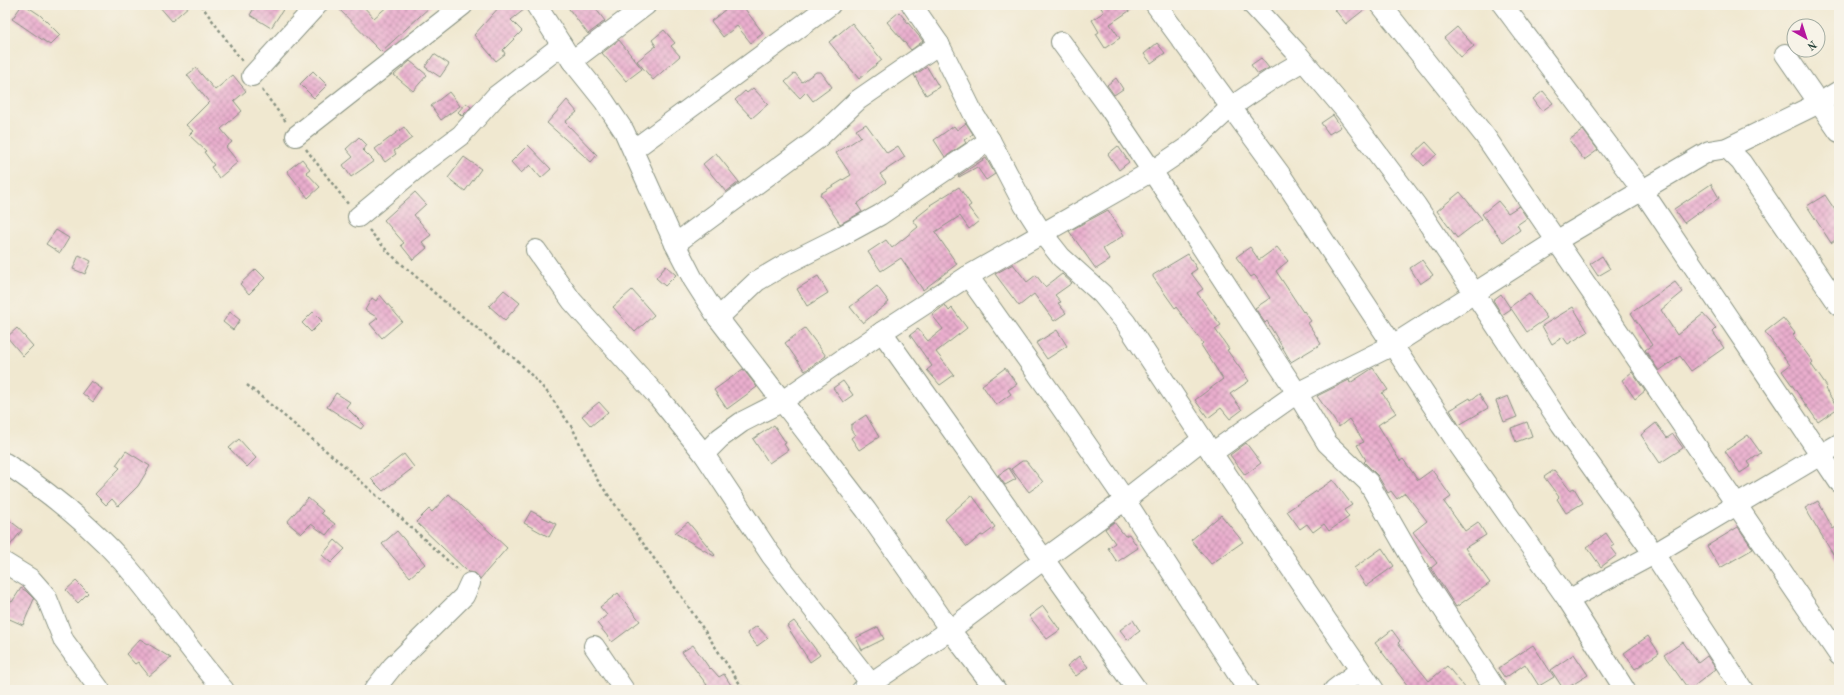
<svg xmlns="http://www.w3.org/2000/svg" width="1844" height="695" font-family="'Old Standard TT',serif">
  <style>
    .building { fill: url(#building-cross-hatch) }
    .lines { fill: none; stroke-linecap: round; stroke-linejoin: round }
    .minor-casing { stroke: #889282; stroke-width: 22 }
    .path { stroke: #889282; stroke-width: 2.5; stroke-dasharray: 3 3; stroke-linecap: butt }
    .minor { stroke: #fff; stroke-width: 20 }
  </style>
  <defs>
    <pattern id="building-cross-hatch" width="8" height="8" patternUnits="userSpaceOnUse"><rect width="8" height="8" fill="#eaaece"/><path d="M0 0l8 8M0 8l8-8" fill="none" stroke="#bd8fa8"/></pattern>
  </defs>
  <rect width="100%" height="100%" fill="#f7f3e8"/>
  <filter id="ink" filterUnits="userSpaceOnUse"><feTurbulence type="fractalNoise" baseFrequency=".025" numOctaves="2"/><feDisplacementMap in="SourceGraphic" scale="8" xChannelSelector="R" yChannelSelector="G"/><feConvolveMatrix kernelMatrix="1 2 1 2 8 2 1 2 1" color-interpolation-filters="sRGB"/></filter>
  <filter id="wash" filterUnits="userSpaceOnUse"><feTurbulence type="fractalNoise" baseFrequency=".012" numOctaves="4" result="noise"/><feDisplacementMap in="SourceGraphic" scale="16" xChannelSelector="R" yChannelSelector="G"/><feGaussianBlur stdDeviation="0.9" result="paint"/><feColorMatrix in="noise" values="0 0 0 0 0 0 0 0 0 0 0 0 0 0 0 0 0 1.4 0 .05"/><feComposite in="paint" operator="in"/></filter>
  <g filter="url(#wash)">
    <rect width="100%" height="100%" fill="#f0e8d0"/>
    <g id="blocks">
      <!-- building -->
      <g class="building">
        <path d="M22,5H25L40,15L60,35L50,45L12,19Z"/>
        <path d="M158,5H190L172,21Z"/>
        <path d="M256,5H286L271,28L250,15Z"/>
        <path d="M335,5H362L374,18L389,5H432L381,52Z"/>
        <path d="M501,5H525V9L511,20L522,31L503,50L505,54L496,61L474,35Z"/>
        <path d="M566,5H593L605,21L588,34Z"/>
        <path d="M731,5H742L763,33L751,43L737,26L723,37L711,21Z"/>
        <path d="M1099,5H1138L1110,24L1120,38L1105,48L1096,34L1099,32L1092,20L1104,12Z"/>
        <path d="M1342,5H1370L1346,24L1335,10Z"/>
        <path d="M899,12L923,41L911,50L887,22Z"/>
        <path d="M852,23L882,60L859,79L829,42Z"/>
        <path d="M1457,27L1474,46L1461,57L1444,38Z"/>
        <path d="M664,30L675,43L671,46L680,56L653,80L637,61L656,46L652,40Z"/>
        <path d="M619,40L642,69L626,81L602,53Z"/>
        <path d="M1157,43L1165,53L1151,63L1144,54Z"/>
        <path d="M434,54L449,64L440,77L425,67Z"/>
        <path d="M1261,58L1269,68L1258,74L1251,65Z"/>
        <path d="M410,61L427,75L413,91L394,75Z"/>
        <path d="M927,67L939,87L926,95L914,75Z"/>
        <path d="M196,68L215,90L233,75L246,91L234,101L242,111L221,129L232,142L226,147L238,162L219,178L211,167L214,165L204,152L206,151L189,135L193,131L186,125L209,102L187,75Z"/>
        <path d="M313,71L327,85L314,98L300,84Z"/>
        <path d="M816,72H821L832,87L813,101L806,92L800,98L785,82L795,73L802,82Z"/>
        <path d="M1116,78L1123,89L1114,95L1107,85Z"/>
        <path d="M753,88L768,104L752,118L735,100L745,91L747,93Z"/>
        <path d="M1543,91L1553,103L1542,111L1533,99Z"/>
        <path d="M449,92L460,106L441,120L431,106Z"/>
        <path d="M567,100L577,112L565,122L597,155L591,162L547,123Z"/>
        <path d="M466,103L471,107L462,116L458,112Z"/>
        <path d="M1333,115L1341,127L1329,134L1321,123Z"/>
        <path d="M966,123L973,134L964,140L966,143L945,157L934,140L954,126L957,130Z"/>
        <path d="M866,124L887,153L898,146L905,157L880,174L886,182L857,204L862,212L840,224L820,194L851,175L836,153L861,137L856,130Z"/>
        <path d="M404,127L412,138L394,151L396,154L385,162L375,149Z"/>
        <path d="M1583,130L1598,150L1584,160L1569,140Z"/>
        <path d="M359,137L367,145L363,150L374,161L351,177L343,165L353,157L346,149Z"/>
        <path d="M1426,142L1437,154L1424,166L1413,154Z"/>
        <path d="M528,145L551,169L541,178L530,165L521,173L511,162Z"/>
        <path d="M1118,146L1129,162L1119,170L1108,154Z"/>
        <path d="M716,153L739,182L726,192L703,164Z"/>
        <path d="M464,157L481,169L465,191L448,178Z"/>
        <path d="M986,158L995,174L986,180L977,167L959,177L958,176Z"/>
        <path d="M302,159L310,169L306,172L320,187L308,198L287,171Z"/>
        <path d="M1711,184L1719,198L1684,223L1674,209Z"/>
        <path d="M959,187L971,205L968,207L979,221L969,229L960,216L935,232L957,264L923,290L901,258L881,271L868,252L886,240L892,248L918,227L913,220L931,206L930,205Z"/>
        <path d="M415,192L426,204L414,215L431,235L422,242L427,248L413,260L401,245L404,243L384,220Z"/>
        <path d="M1460,192L1482,219L1457,238L1437,211Z"/>
        <path d="M1825,195L1839,216V237L1831,243L1807,206Z"/>
        <path d="M1498,201L1508,213L1519,206L1527,218L1517,225L1520,230L1503,242L1482,214Z"/>
        <path d="M1108,210L1124,235L1103,249L1110,260L1096,269L1069,231Z"/>
        <path d="M56,230L69,238L60,253L46,244Z"/>
        <path d="M1250,247L1259,260L1277,247L1288,261L1276,271L1303,312L1304,311L1311,321L1308,323L1321,344L1291,362L1267,321L1265,323L1255,308L1270,298L1256,277L1254,275L1251,277L1236,257Z"/>
        <path d="M1188,254L1197,269L1191,273L1203,289L1197,293L1221,325L1215,329L1229,349L1227,350L1249,381L1230,394L1242,410L1230,419L1221,408L1208,418L1195,400L1223,379L1201,345L1203,343L1176,307L1175,308L1153,277V275Z"/>
        <path d="M79,255L91,261L85,274L73,269Z"/>
        <path d="M1602,256L1610,269L1598,276L1590,264Z"/>
        <path d="M1422,260L1433,275L1420,284L1410,268Z"/>
        <path d="M1013,264L1027,282L1036,275L1045,287L1062,274L1072,283L1055,295L1061,302L1058,303L1066,313L1054,321L1034,294L1019,306L995,274Z"/>
        <path d="M666,266L676,275L665,286L656,278Z"/>
        <path d="M256,269L265,278L249,294L240,284Z"/>
        <path d="M818,276L828,293L807,306L797,289Z"/>
        <path d="M1675,282L1683,292L1661,310L1677,335L1703,314L1716,329L1713,332L1724,348L1691,371L1680,356L1659,371L1645,350L1652,345L1631,313Z"/>
        <path d="M877,286L889,302L863,323L850,307Z"/>
        <path d="M504,290L520,303L505,320L489,306Z"/>
        <path d="M632,290L654,315L635,332L613,307Z"/>
        <path d="M1529,293L1547,318L1527,332L1510,307Z"/>
        <path d="M1501,294L1511,309L1502,315L1493,300Z"/>
        <path d="M380,295L402,321L382,338L370,324L378,318L365,310L372,298L376,301Z"/>
        <path d="M945,305L949,311L952,308L967,328L936,352L954,375L940,385L927,370L932,366L910,335L918,329L928,341L943,329L932,315Z"/>
        <path d="M1573,307L1588,332L1568,344L1563,337L1552,344L1542,326Z"/>
        <path d="M230,312L240,320L233,330L223,322Z"/>
        <path d="M313,312L322,321L311,332L302,323Z"/>
        <path d="M1783,318L1795,333L1793,335L1813,362L1811,364L1827,387L1825,389L1838,408L1818,422L1782,371L1790,365L1765,332Z"/>
        <path d="M17,328L33,346L23,356L7,337Z"/>
        <path d="M805,328L826,356L805,371L785,343Z"/>
        <path d="M1057,330L1067,346L1047,359L1036,343Z"/>
        <path d="M1005,368L1017,384L1008,390L1011,394L996,405L982,385Z"/>
        <path d="M1373,368L1388,390L1382,393L1396,413L1378,425L1400,461L1403,459L1418,480L1432,470L1451,497L1444,502L1465,531L1478,522L1486,535L1465,548L1490,583L1456,607L1431,568L1437,563L1413,532L1427,521L1405,493L1397,499L1391,491L1388,493L1378,476L1364,462L1366,460L1357,445L1364,442L1349,419L1339,427L1317,396L1349,380L1350,383Z"/>
        <path d="M743,369L757,387L727,409L714,390Z"/>
        <path d="M1632,372L1645,391L1635,399L1622,380Z"/>
        <path d="M91,381L102,389L93,402L82,393Z"/>
        <path d="M843,381L853,395L843,402L833,388Z"/>
        <path d="M336,393L350,402L346,407L364,425L361,429L327,407Z"/>
        <path d="M1479,394L1488,408L1459,425L1450,410L1470,398L1471,400Z"/>
        <path d="M1508,396L1517,417L1504,422L1496,401Z"/>
        <path d="M599,402L608,412L591,426L582,416Z"/>
        <path d="M866,415L879,437L859,450L851,438L855,435L851,430V425Z"/>
        <path d="M1527,422L1532,436L1516,442L1511,428Z"/>
        <path d="M1656,423L1667,438L1673,434L1683,448L1660,463L1641,435Z"/>
        <path d="M774,425L786,443L784,444L788,450L769,463L753,439Z"/>
        <path d="M1748,435L1761,453L1748,462L1751,466L1740,473L1725,451Z"/>
        <path d="M239,439L256,458L247,467L229,448Z"/>
        <path d="M1246,443L1261,463L1245,475L1230,455Z"/>
        <path d="M126,451L150,466L138,486L118,506L112,499L106,505L95,494L120,468L116,465Z"/>
        <path d="M404,454L414,467L383,491L371,479Z"/>
        <path d="M1022,461H1026L1043,482L1029,492L1011,469Z"/>
        <path d="M1009,468L1016,479L1005,485L998,475Z"/>
        <path d="M1554,470L1570,490L1574,488L1583,503L1566,513L1557,499L1559,497L1544,477Z"/>
        <path d="M1333,480L1352,505L1344,510L1349,517L1329,531L1324,524L1313,532L1307,524L1300,529L1287,511Z"/>
        <path d="M449,494L507,548L480,579L475,573L468,572L416,522L429,509L432,512Z"/>
        <path d="M972,495L995,527L983,536L981,535L967,547L945,519Z"/>
        <path d="M308,498L323,511L321,513L335,524L326,535L311,524L301,534L287,522Z"/>
        <path d="M1818,501L1833,529L1839,525V564L1805,508Z"/>
        <path d="M531,511L556,524L549,537L524,523Z"/>
        <path d="M1221,515L1243,542L1211,564L1191,540Z"/>
        <path d="M5,517L22,530L5,552Z"/>
        <path d="M688,522L715,555L714,556L675,533Z"/>
        <path d="M1114,522L1125,536L1129,534L1138,548L1117,562L1108,548L1115,543L1105,529Z"/>
        <path d="M1738,527L1753,549L1720,568L1707,546Z"/>
        <path d="M397,531L425,564L410,577L382,544Z"/>
        <path d="M1606,533L1614,545L1611,547L1617,555L1601,567L1587,547Z"/>
        <path d="M335,540L345,549L331,563L322,555Z"/>
        <path d="M1382,548L1394,566L1366,586L1354,568Z"/>
        <path d="M76,581L88,593L78,603L66,590Z"/>
        <path d="M21,588L26,591L34,599L23,625L5,617V598L12,602Z"/>
        <path d="M618,593L640,621L612,642L597,623L607,615L600,607Z"/>
        <path d="M1043,606L1060,630L1047,639L1029,616Z"/>
        <path d="M1133,620L1140,631L1128,640L1120,630Z"/>
        <path d="M794,621L820,655L810,662L787,626Z"/>
        <path d="M757,626L768,638L757,646L747,633Z"/>
        <path d="M878,627L884,639L862,650L856,638Z"/>
        <path d="M1392,630L1400,641L1398,643L1429,681L1447,666L1467,690H1411L1375,643Z"/>
        <path d="M1648,636L1659,653L1635,669L1624,653Z"/>
        <path d="M140,639L171,658L149,676L138,662L135,664L126,654Z"/>
        <path d="M1683,642L1698,663L1707,656L1716,669L1689,690L1664,655Z"/>
        <path d="M693,645L710,669L711,668L719,677L724,674L734,690H699L707,685L682,652Z"/>
        <path d="M1533,645L1554,677L1539,686L1525,664L1505,678L1498,668Z"/>
        <path d="M1574,654L1588,675L1564,690L1551,670Z"/>
        <path d="M1079,656L1088,667L1076,676L1067,666Z"/>
      </g>
    </g>
  </g>
  <g filter="url(#ink)">
    <use href="#blocks" fill-opacity="0" stroke="#889282" stroke-width="1"/>
    <g class="lines">
      <defs>
        <g id="minor">
          <path d="M536,5L572,61L604,101L624,131L675,244L693,279L718,318L866,510L950,630L996,690"/>
          <path d="M912,5L939,44L974,115L990,140L1024,205L1042,233L1061,257L1102,294L1126,323L1212,453L1374,690"/>
          <path d="M1156,5L1280,174L1458,444L1568,600L1625,690"/>
          <path d="M1253,5L1296,52L1345,110L1416,205L1561,424L1654,554L1743,690"/>
          <path d="M1381,5L1485,136L1839,655"/>
          <path d="M1503,5L1642,190L1839,482"/>
          <path d="M1061,42L1108,106L1152,171L1297,393L1327,443L1368,482L1423,578L1496,690"/>
          <path d="M1785,54L1839,132"/>
          <path d="M572,61L646,5"/>
          <path d="M252,76L317,5"/>
          <path d="M296,136L463,5"/>
          <path d="M1727,148L1741,162L1839,305"/>
          <path d="M633,150L830,5"/>
          <path d="M358,217L417,168L461,135L496,96L562,45"/>
          <path d="M675,244L816,140L858,100L939,44"/>
          <path d="M536,250L572,301L659,398L704,454L771,555L876,690"/>
          <path d="M968,276L1056,400L1125,500L1248,690"/>
          <path d="M718,318L757,281L786,264L836,239L880,215L990,140"/>
          <path d="M882,332L1137,690"/>
          <path d="M1212,453L1297,393L1393,345L1556,241L1709,151L1727,148L1819,103L1839,91"/>
          <path d="M704,454L720,438L742,422L781,402L882,332L968,276L1152,171L1189,146L1231,107L1272,79L1303,61"/>
          <path d="M5,463C47,491 88,523 122,561C159,602 187,649 224,690"/>
          <path d="M5,563L31,579L46,596L64,641L100,690"/>
          <path d="M1568,600L1654,554L1839,444"/>
          <path d="M594,646L624,690"/>
          <path d="M374,690L393,666L464,596L470,583"/>
          <path d="M862,690L950,630L1043,560L1125,500L1203,439"/>
          <path d="M1334,690L1359,671"/>
        </g>
      </defs>
      <!-- minor casing -->
      <use href="#minor" class="minor-casing"/>
      <!-- path -->
      <g class="path">
        <path d="M201,5L242,61"/>
        <path d="M262,90L287,123"/>
        <path d="M306,149L348,204"/>
        <path d="M369,230L388,252L446,303L520,363L548,393L573,429L596,478L684,600L744,690"/>
        <path d="M247,385L342,464L459,571"/>
      </g>
      <!-- minor -->
      <use href="#minor" class="minor"/>
    </g>
  </g>
  <!-- margin -->
  <rect width="1844" height="695" fill="none" stroke="#f7f3e8" stroke-width="20"/>
  <!-- north arrow -->
  <g transform="translate(1806 38) rotate(141)"><circle r="19" fill="#f7f3e8" stroke="#a1aaa0"/>
  <path d="M0-3L7 15L0 10L-7 15Z" fill="#b5179e"/>
  <text y="-6" font-size="11" font-weight="bold" text-anchor="middle" fill="#1f3d34">N</text>
  </g>
</svg>
